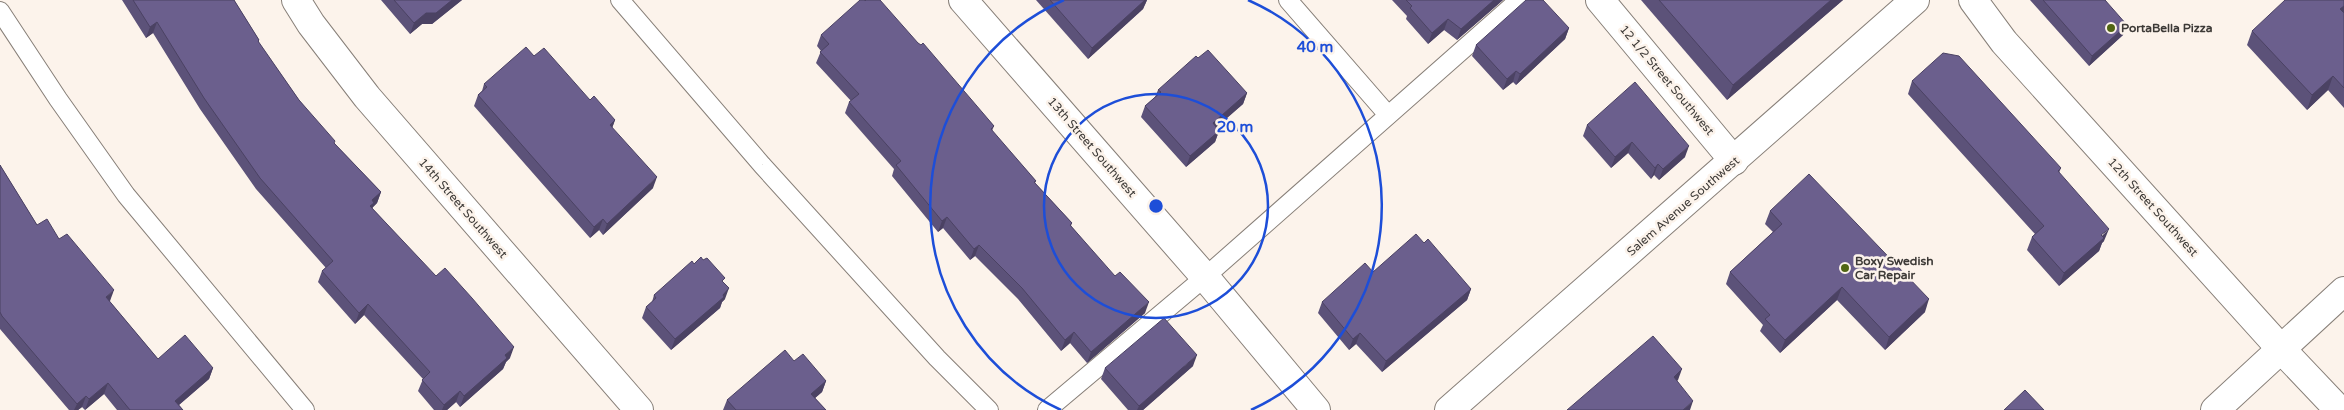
<svg xmlns="http://www.w3.org/2000/svg" width="2344" height="410" font-family="'Varela Round',sans-serif">
  <style>
    .lines { fill: none; stroke-linecap: round; stroke-linejoin: round }
    .lane-casing { stroke: #877f78; stroke-width: 20 }
    .street-casing { stroke: #877f78; stroke-width: 30 }
    .secondary-casing { stroke: #877f78; stroke-width: 30 }
    .lane { stroke: #fff; stroke-width: 18 }
    .street { stroke: #fff; stroke-width: 28 }
    .secondary { stroke: #fff; stroke-width: 28 }
    .wall { fill: #5c5279 }
    .shaded-wall { fill: #4b4263 }
    .building { fill: #6b5f8d; stroke: #4b4263 }
    .ring { fill: none; stroke: #1d4ed8; stroke-width: 2.5 }
    .poi-dot { fill: #516613; stroke: #fcf3eb; stroke-width: 2 }
    .labels { text-anchor: middle; dominant-baseline: central; stroke-width: 5; stroke-linejoin: round; paint-order: stroke }
    .poi-label { font-size: 12px; font-weight: bold; fill: #3d3a37; stroke: #fcf3eb; text-anchor: start }
    .street-label { font-size: 12px; fill: #3d3a37; stroke: #fcf3eb }
    .centre { fill: #1d4ed8; stroke: #fcf3eb; stroke-width: 2.5 }
    .ring-label { font-size: 15px; text-anchor: middle; font-weight: bold; fill: #1d4ed8; stroke: #fcf3eb; stroke-width: 5; stroke-linejoin: round; paint-order: stroke }
  </style>
  <rect width="100%" height="100%" fill="#fcf3eb"/>
  <g class="lines">
    <defs>
      <g id="lane">
        <path d="M620,0L762,165L937,358L989,410"/>
        <path d="M1288,0L1388,115"/>
        <path d="M0,11L58,99L126,195L305,410"/>
        <path d="M1047,410L1205,277L1519,0"/>
      </g>
      <g id="street">
        <path d="M296,0L311,24L367,97L639,410"/>
        <path d="M963,0L1205,277L1316,410"/>
        <path d="M1600,0L1734,161"/>
        <path d="M1973,0L2004,42L2282,350L2339,410"/>
        <path d="M2215,410L2344,291"/>
      </g>
      <path id="secondary" d="M1449,410L1915,0"/>
    </defs>
    <!-- lane casing -->
    <use href="#lane" class="lane-casing"/>
    <!-- street casing -->
    <use href="#street" class="street-casing"/>
    <!-- secondary casing -->
    <use href="#secondary" class="secondary-casing"/>
    <!-- lane -->
    <use href="#lane" class="lane"/>
    <!-- street -->
    <use href="#street" class="street"/>
    <!-- secondary -->
    <use href="#secondary" class="secondary"/>
  </g>
  <!-- wall -->
  <g class="wall">
    <path d="M122,0H234L259,40V43L299,100L334,143L381,192L377,203L372,208L510,358L506,362L503,369L460,407L456,402L447,410H434L418,391L423,379L364,315L355,324L318,282L322,271L326,268L256,189L200,109L153,33L146,38Z"/>
    <path d="M381,0H462L432,24H422L410,34Z"/>
    <path d="M1036,0H1147L1143,9L1088,59Z"/>
    <path d="M1392,0H1503L1457,40L1444,30L1428,44L1406,19L1407,16Z"/>
    <path d="M1641,0H1843L1727,100Z"/>
    <path d="M2030,0H2106V1L2123,35L2089,66Z"/>
    <path d="M2344,0V108L2328,90L2307,110L2247,45L2252,31Z"/>
    <path d="M1569,28L1565,39L1516,85L1513,82L1503,90L1472,56L1476,45Z"/>
    <path d="M821,35L918,43L994,126L992,131L1036,181L1035,183L1072,223L1071,226L1145,313L1087,363L1070,343L1061,351L1018,299L975,256L970,260L943,228L938,232L892,176L894,169L845,113L849,102L851,101L816,63L821,51L817,46Z"/>
    <path d="M534,56L615,120L612,128L653,188L603,235L599,230L590,238L474,106L478,95L482,91L484,84Z"/>
    <path d="M1912,81L2061,168L2059,173L2104,241L2102,243L2099,251L2059,286L2027,250L2032,237L2035,234L1908,94Z"/>
    <path d="M1158,90L1247,93L1243,104L1216,127L1219,131L1215,142L1186,167L1141,117L1145,106L1155,97Z"/>
    <path d="M1587,125L1685,157L1659,180L1654,175L1651,179L1628,153L1611,168L1583,136Z"/>
    <path d="M0,165L37,225L59,239L110,302L158,359L213,368L209,379L179,405L183,410H117L104,394L85,410L82,407L78,410H69L0,329Z"/>
    <path d="M1770,211L1925,312L1885,350L1837,300L1780,353L1760,331L1763,325L1726,284L1730,272L1773,232L1765,224Z"/>
    <path d="M1424,243L1471,289L1467,300L1382,372L1356,344L1349,350L1318,313L1322,302Z"/>
    <path d="M694,264L723,282L725,299L722,302L720,308L671,350L642,318L646,307L652,302L654,295Z"/>
    <path d="M794,361L826,381L822,392L815,398L826,410H723L727,400Z"/>
    <path d="M1193,366L1143,410H1128L1101,379L1105,368Z"/>
  </g>
  <!-- shaded-wall -->
  <g class="shaded-wall">
    <path d="M452,0H462L432,24H422L410,34L414,23L426,13Z"/>
    <path d="M1145,0H1147L1143,9L1088,59L1092,48Z"/>
    <path d="M1494,0H1503L1457,40L1461,29Z"/>
    <path d="M1831,0H1843L1727,100L1733,85Z"/>
    <path d="M2344,6V16L2340,9Z"/>
    <path d="M1448,19L1444,30L1428,44L1432,33Z"/>
    <path d="M157,22L153,33L146,38L150,27Z"/>
    <path d="M2127,25L2123,35L2089,66L2092,56Z"/>
    <path d="M1569,28L1565,39L1516,85L1520,74Z"/>
    <path d="M1516,71L1513,82L1503,90L1507,79Z"/>
    <path d="M2333,76L2328,90L2307,110L2312,95Z"/>
    <path d="M1247,93L1243,104L1209,134L1213,123Z"/>
    <path d="M615,120L611,131L610,125Z"/>
    <path d="M1219,131L1215,142L1186,167L1190,156Z"/>
    <path d="M1632,142L1628,153L1611,168L1615,157Z"/>
    <path d="M1689,146L1685,157L1659,180L1663,169Z"/>
    <path d="M1658,164L1654,175L1651,179L1655,168Z"/>
    <path d="M657,177L653,188L603,235L607,224Z"/>
    <path d="M381,192L377,203L373,207L370,214L366,217L372,200Z"/>
    <path d="M947,217L943,228L938,232L942,221Z"/>
    <path d="M603,219L599,230L590,238L594,227Z"/>
    <path d="M2109,229L2104,241L2102,243L2099,251L2059,286L2064,273Z"/>
    <path d="M979,245L975,256L970,260L974,249Z"/>
    <path d="M1842,287L1837,300L1780,353L1785,340Z"/>
    <path d="M729,288L725,299L722,302L720,308L671,350L675,339Z"/>
    <path d="M1471,289L1467,300L1382,372L1386,361Z"/>
    <path d="M114,290L110,301L102,308L106,297Z"/>
    <path d="M1929,299L1925,312L1885,350L1889,337Z"/>
    <path d="M1149,302L1145,313L1087,363L1091,352Z"/>
    <path d="M368,304L364,315L355,324L359,313Z"/>
    <path d="M1074,332L1070,343L1061,351L1065,340Z"/>
    <path d="M1360,333L1356,344L1349,350L1353,339Z"/>
    <path d="M514,347L510,358L506,362L503,369L460,407L464,396L505,355Z"/>
    <path d="M1197,355L1193,366L1143,410H1137L1139,406Z"/>
    <path d="M213,368L209,379L173,410L175,401Z"/>
    <path d="M1682,369L1678,380L1670,388L1674,377Z"/>
    <path d="M826,381L822,392L807,405L811,394Z"/>
    <path d="M108,383L104,394L85,410L89,399Z"/>
    <path d="M460,391L456,402L447,410H442L444,405Z"/>
    <path d="M86,396L82,407L78,410H74L77,404Z"/>
    <path d="M1693,401L1690,410H1683Z"/>
  </g>
  <!-- building -->
  <g class="building">
    <path d="M133,0H234L259,40L258,41L299,100L335,141L334,143L381,192L372,200L374,203L370,206L436,276L445,268L472,298L514,347L505,355L507,358L464,396L460,391L444,405L422,380L430,372L368,304L359,313L322,271L333,261L260,178L204,98L157,22L150,27Z"/>
    <path d="M394,0H452L436,13H426L414,23Z"/>
    <path d="M860,0H865V1L866,0H880L918,43L921,45L923,43L994,126L991,129L1036,181L1034,182L1072,223L1070,225L1115,276L1120,272L1149,302L1091,352L1074,332L1065,340L1022,288L979,245L974,249L947,217L942,221L896,165L901,161L849,102L859,94L820,52L829,44L821,35Z"/>
    <path d="M1050,0H1145L1092,48Z"/>
    <path d="M1406,0H1494L1461,29L1448,19L1432,33L1410,8L1412,6Z"/>
    <path d="M1526,0H1543L1569,28L1520,74L1516,71L1507,79L1476,45Z"/>
    <path d="M1659,0H1831L1733,85Z"/>
    <path d="M2043,0H2105L2127,25L2092,56Z"/>
    <path d="M2285,0H2344V6L2340,9L2344,13V88L2333,76L2312,95L2252,31Z"/>
    <path d="M526,47L534,56L544,48L590,100L594,96L615,120L610,125L657,177L607,224L603,219L594,227L478,95L487,87L484,84Z"/>
    <path d="M1208,50L1247,93L1213,123L1219,131L1190,156L1145,106L1161,92L1158,90L1196,56L1198,58Z"/>
    <path d="M1943,53L1959,56L2061,168L2058,171L2109,229L2101,235L2104,238L2064,273L2032,237L2044,226L1912,81Z"/>
    <path d="M1635,82L1689,146L1663,169L1658,164L1655,168L1632,142L1615,157L1587,125Z"/>
    <path d="M0,165L37,225L47,219L59,239L67,234L114,290L106,297L158,359L185,335L213,368L175,401L183,410H130L108,383L89,399L86,396L77,404L2,316L0,312Z"/>
    <path d="M1809,174L1929,299L1889,337L1842,287L1785,340L1765,319L1770,315L1730,272L1782,224L1770,211Z"/>
    <path d="M1416,234L1424,243L1428,239L1471,289L1386,361L1360,333L1353,339L1322,302L1365,263L1373,272Z"/>
    <path d="M701,257L703,260L707,258L725,278L722,281L729,288L723,295L724,297L675,339L646,307L656,298L654,295L692,261L694,264Z"/>
    <path d="M1164,318L1197,355L1139,406L1105,368Z"/>
    <path d="M1653,336L1682,369L1674,377L1693,401L1683,410H1567Z"/>
    <path d="M785,350L794,361L803,354L826,381L811,394L826,410H736L727,400Z"/>
    <path d="M2025,390L2044,410H2004Z"/>
  </g>
  <!-- distance rings -->
  <g class="ring">
    <circle cx="1156" cy="206" r="112"/>
    <path d="M1061 410A225 225 0 0 1 1064 0M1248 0A225 225 0 0 1 1251 410"/>
  </g>
  <!-- markers -->
  <g class="poi-dot">
    <circle cx="2111" cy="28" r="5"/>
    <circle cx="1845" cy="268" r="5"/>
  </g>
  <g class="labels">
    <!-- poi labels -->
    <g class="poi-label">
      <text x="2121" y="28">PortaBella Pizza</text>
      <text x="1855" y="261">Boxy Swedish<tspan x="1855" dy="14">Car Repair</tspan></text>
    </g>
    <!-- street labels -->
    <g class="street-label">
      <text transform="translate(1667 80) rotate(50)">12 1/2 Street Southwest</text>
      <text transform="translate(1092 147) rotate(49)">13th Street Southwest</text>
      <text transform="translate(1683 206) rotate(-41)">Salem Avenue Southwest</text>
      <text transform="translate(2153 207) rotate(48)">12th Street Southwest</text>
      <text transform="translate(463 208) rotate(49)">14th Street Southwest</text>
    </g>
  </g>
  <circle cx="1156" cy="206" r="8" class="centre"/>
  <g class="ring-label">
    <text x="1315" y="52">40 m</text>
    <text x="1235" y="132">20 m</text>
  </g>
</svg>
